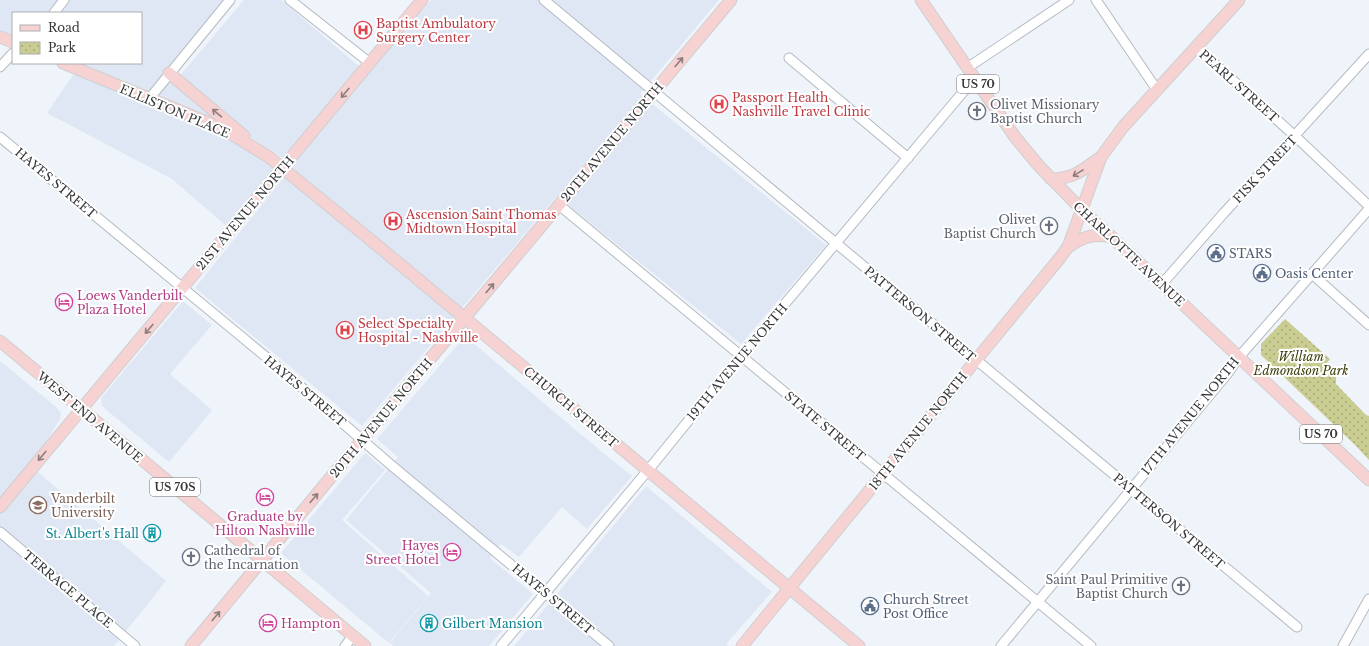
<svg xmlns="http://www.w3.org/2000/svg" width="1369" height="646" font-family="'Libre Baskerville',serif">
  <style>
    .built { fill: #dfe7f5 }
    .park { fill: url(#park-dots) }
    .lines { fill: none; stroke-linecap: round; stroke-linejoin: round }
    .minor-casing { stroke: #b5bac1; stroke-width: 11 }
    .major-casing { stroke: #cfcfcf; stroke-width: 13 }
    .minor { stroke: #fff; stroke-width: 9 }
    .major { stroke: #f7d2d3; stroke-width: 11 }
    .oneway { stroke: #8c7d7e }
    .labels { text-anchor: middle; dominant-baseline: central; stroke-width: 4; stroke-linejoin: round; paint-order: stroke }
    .shield { fill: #fff; stroke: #727374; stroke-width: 1 }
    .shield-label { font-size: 11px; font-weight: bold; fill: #353739 }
    .health-label { font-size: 12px; fill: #be3a42; stroke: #fff; text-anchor: start }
    .street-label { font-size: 12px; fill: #353739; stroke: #fff }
    .worship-label { font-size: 12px; fill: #5b616d; stroke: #fff; text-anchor: start }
    .service-label { font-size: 12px; fill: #4e5e75; stroke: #fff; text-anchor: start }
    .hotel-label { font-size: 12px; fill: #b23c85; stroke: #fff; text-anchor: start }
    .park-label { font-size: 12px; font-style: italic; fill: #3b3c07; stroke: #fff }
    .education-label { font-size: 12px; fill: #785e54; stroke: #fff; text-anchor: start }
    .culture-label { font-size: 12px; fill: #0d838f; stroke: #fff; text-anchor: end }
  </style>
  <defs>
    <pattern id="park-dots" width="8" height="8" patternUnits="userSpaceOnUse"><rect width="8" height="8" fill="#cacd92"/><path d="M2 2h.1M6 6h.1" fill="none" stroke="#a5a778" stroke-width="1.8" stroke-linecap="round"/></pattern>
  </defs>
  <rect width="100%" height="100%" fill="#eff3fa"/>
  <!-- built -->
  <g class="built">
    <path d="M0,0H230L170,73L177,79L244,0H281L368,74L431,0H719L640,94L826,245L741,344L557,196L362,426L195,288L294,165L238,130L283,168L231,230L172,179L47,113L77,69L63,63H141V13H13V42L0,37Z"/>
    <path d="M183,301L212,325L170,374L212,410L169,462L102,406L101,398Z"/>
    <path d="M465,336L579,433L632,476L587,529L562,507L519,557L501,544L490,558L533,594L489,646H393L390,643L431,593L346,520L398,457L377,439Z"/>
    <path d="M0,361L55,406L61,413L60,419L56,425L32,467L166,581L114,646H0Z"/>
    <path d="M365,453L385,470L342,520L428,596L389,643L281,553Z"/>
    <path d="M646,486L772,592L726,644L729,646H514Z"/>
  </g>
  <!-- park -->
  <path class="park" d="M1285,319L1330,359L1326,364L1336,373V384L1366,415L1369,416V460L1355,445L1261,355V344Z"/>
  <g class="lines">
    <defs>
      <g id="minor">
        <path d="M290,0L370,63"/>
        <path d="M544,0L1297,627"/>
        <path d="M1096,0L1157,90"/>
        <path d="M54,13L64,0"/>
        <path d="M1196,47L1295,136L1369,206"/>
        <path d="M789,58L908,158"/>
        <path d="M0,67L13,53"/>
        <path d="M967,68L1069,0"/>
        <path d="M149,99L230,0"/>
        <path d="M0,137L277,366L391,465L609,646"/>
        <path d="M559,205L1091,646"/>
        <path d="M1312,274L1369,325"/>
        <path d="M1162,284L1223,214L1369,54"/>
        <path d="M0,532L135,646"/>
        <path d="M345,646L353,636"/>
        <path d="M501,646L654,463L741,356L974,79"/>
        <path d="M1001,646L1228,373L1239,357L1369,209"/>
        <path d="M1343,646L1369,599"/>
      </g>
      <g id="major">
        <path d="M921,0L1015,137L1039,166L1081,209L1132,256L1369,480"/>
        <path d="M0,37L13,42"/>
        <path d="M63,63L207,122L233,135L269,157L378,246L859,646"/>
        <path d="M169,73L244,136"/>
        <path d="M1051,179C1076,178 1082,170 1101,157"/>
        <path d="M1068,247C1083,237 1093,233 1112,237"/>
        <path d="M0,341L365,646"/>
        <path d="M0,507L422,0"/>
        <path d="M191,646L336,471L731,0"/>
        <path d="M742,646L976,360L1059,259L1068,247L1101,157L1123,127L1239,0"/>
      </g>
    </defs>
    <!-- minor casing -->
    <use href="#minor" class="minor-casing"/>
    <!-- major casing -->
    <use href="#major" class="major-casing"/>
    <!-- minor -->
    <use href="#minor" class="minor"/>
    <!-- major -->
    <use href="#major" class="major"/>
  </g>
  <!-- one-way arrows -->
  <defs><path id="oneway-shaft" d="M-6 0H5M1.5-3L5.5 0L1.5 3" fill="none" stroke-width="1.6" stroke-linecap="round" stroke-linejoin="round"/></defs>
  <g class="oneway">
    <use href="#oneway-shaft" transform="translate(679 62) rotate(-50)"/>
    <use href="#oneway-shaft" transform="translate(345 93) rotate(130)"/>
    <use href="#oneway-shaft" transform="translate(217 113) rotate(-140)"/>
    <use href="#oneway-shaft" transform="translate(1078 173) rotate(149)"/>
    <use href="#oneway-shaft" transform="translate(490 288) rotate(-50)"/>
    <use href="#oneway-shaft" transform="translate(149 329) rotate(130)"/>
    <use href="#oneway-shaft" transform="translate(42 456) rotate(130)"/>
    <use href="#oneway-shaft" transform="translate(314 498) rotate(-50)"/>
    <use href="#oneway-shaft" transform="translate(216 616) rotate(-50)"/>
  </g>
  <!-- icons -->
  <defs>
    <symbol id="hospital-ring" viewBox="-11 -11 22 22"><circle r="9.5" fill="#fff" stroke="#e0444e" stroke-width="1.5"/><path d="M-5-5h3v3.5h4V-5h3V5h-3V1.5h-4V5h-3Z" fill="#e0444e"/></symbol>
    <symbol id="church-ring" viewBox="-11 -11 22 22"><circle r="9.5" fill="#fff" stroke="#6b7280" stroke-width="1.5"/><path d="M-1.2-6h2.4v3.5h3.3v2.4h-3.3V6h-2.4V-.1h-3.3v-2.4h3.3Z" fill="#6b7280"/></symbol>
    <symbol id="civic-ring" viewBox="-11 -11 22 22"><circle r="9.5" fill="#fff" stroke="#5c6f8a" stroke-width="1.5"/><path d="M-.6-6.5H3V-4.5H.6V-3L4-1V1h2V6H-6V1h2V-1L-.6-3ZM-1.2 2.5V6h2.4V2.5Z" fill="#5c6f8a"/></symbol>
    <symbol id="hotel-ring" viewBox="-11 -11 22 22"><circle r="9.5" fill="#fff" stroke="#d1479c" stroke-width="1.5"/><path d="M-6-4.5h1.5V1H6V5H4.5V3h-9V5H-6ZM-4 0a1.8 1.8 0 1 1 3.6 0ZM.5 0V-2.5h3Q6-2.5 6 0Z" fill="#d1479c"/></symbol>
    <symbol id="university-ring" viewBox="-11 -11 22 22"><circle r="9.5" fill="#fff" stroke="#8d6e63" stroke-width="1.5"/><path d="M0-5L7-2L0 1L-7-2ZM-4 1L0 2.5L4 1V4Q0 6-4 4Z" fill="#8d6e63"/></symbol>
    <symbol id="building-ring" viewBox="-11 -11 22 22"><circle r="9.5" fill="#fff" stroke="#0f9aa8" stroke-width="1.5"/><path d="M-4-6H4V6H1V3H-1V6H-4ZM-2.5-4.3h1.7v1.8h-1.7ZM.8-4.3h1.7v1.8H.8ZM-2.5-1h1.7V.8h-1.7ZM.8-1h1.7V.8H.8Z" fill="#0f9aa8"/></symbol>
  </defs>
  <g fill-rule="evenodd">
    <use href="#hospital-ring" x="353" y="20" width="20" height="20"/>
    <use href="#hospital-ring" x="709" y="94" width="20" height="20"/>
    <use href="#church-ring" x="967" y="101" width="20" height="20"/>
    <use href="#hospital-ring" x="383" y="211" width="20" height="20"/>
    <use href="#church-ring" x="1039" y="216" width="20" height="20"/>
    <use href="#civic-ring" x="1206" y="243" width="20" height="20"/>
    <use href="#civic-ring" x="1252" y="263" width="20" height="20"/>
    <use href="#hotel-ring" x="54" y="292" width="20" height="20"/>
    <use href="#hospital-ring" x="335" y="320" width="20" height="20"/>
    <use href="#hotel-ring" x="255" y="487" width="20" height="20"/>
    <use href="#university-ring" x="28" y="495" width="20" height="20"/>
    <use href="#building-ring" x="142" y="523" width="20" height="20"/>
    <use href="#hotel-ring" x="442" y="542" width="20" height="20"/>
    <use href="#church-ring" x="181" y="547" width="20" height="20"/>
    <use href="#church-ring" x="1171" y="576" width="20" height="20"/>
    <use href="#civic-ring" x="860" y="596" width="20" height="20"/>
    <use href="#hotel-ring" x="258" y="613" width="20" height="20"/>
    <use href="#building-ring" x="419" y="613" width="20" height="20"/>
  </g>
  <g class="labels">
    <!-- shield labels -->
    <g class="shield">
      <rect x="957" y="75" width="42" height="18" rx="3"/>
      <rect x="1300" y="425" width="42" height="18" rx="3"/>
      <rect x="150" y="478" width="50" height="18" rx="3"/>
    </g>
    <g class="shield-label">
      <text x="978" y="84">US 70</text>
      <text x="1321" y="434">US 70</text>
      <text x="175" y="487">US 70S</text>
    </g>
    <!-- health labels -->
    <g class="health-label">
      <text x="376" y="23">Baptist Ambulatory<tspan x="376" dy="14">Surgery Center</tspan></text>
      <text x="732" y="97">Passport Health<tspan x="732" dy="14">Nashville Travel Clinic</tspan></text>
      <text x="406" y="214">Ascension Saint Thomas<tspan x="406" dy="14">Midtown Hospital</tspan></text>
      <text x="358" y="323">Select Specialty<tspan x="358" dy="14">Hospital - Nashville</tspan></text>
    </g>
    <!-- street labels -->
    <g class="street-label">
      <text transform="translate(1239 86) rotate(42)">PEARL STREET</text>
      <text transform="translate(175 111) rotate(23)">ELLISTON PLACE</text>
      <text transform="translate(612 142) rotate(-50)">20TH AVENUE NORTH</text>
      <text transform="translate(1265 169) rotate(-47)">FISK STREET</text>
      <text transform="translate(56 183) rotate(40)">HAYES STREET</text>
      <text transform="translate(245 213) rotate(-50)">21ST AVENUE NORTH</text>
      <text transform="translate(1129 254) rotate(43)">CHARLOTTE AVENUE</text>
      <text transform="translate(920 314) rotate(40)">PATTERSON STREET</text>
      <text transform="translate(737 362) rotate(-50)">19TH AVENUE NORTH</text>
      <text transform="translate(305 391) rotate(40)">HAYES STREET</text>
      <text transform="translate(571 407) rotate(40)">CHURCH STREET</text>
      <text transform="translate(1190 416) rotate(-51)">17TH AVENUE NORTH</text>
      <text transform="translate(90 417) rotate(40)">WEST END AVENUE</text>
      <text transform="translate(381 418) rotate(-50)">20TH AVENUE NORTH</text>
      <text transform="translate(825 426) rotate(40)">STATE STREET</text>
      <text transform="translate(918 431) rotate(-51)">18TH AVENUE NORTH</text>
      <text transform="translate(1169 521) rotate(40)">PATTERSON STREET</text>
      <text transform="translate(68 589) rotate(40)">TERRACE PLACE</text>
      <text transform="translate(553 599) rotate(40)">HAYES STREET</text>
    </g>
    <!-- worship labels -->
    <g class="worship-label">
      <text x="990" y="104">Olivet Missionary<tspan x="990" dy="14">Baptist Church</tspan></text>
      <text x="1036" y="219" text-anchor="end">Olivet<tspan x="1036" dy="14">Baptist Church</tspan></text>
      <text x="204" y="550">Cathedral of<tspan x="204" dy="14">the Incarnation</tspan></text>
      <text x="1168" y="579" text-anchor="end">Saint Paul Primitive<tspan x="1168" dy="14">Baptist Church</tspan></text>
    </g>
    <!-- service labels -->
    <g class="service-label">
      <text x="1229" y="253">STARS</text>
      <text x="1275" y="273">Oasis Center</text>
      <text x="883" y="599">Church Street<tspan x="883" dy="14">Post Office</tspan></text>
    </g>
    <!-- hotel labels -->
    <g class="hotel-label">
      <text x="77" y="295">Loews Vanderbilt<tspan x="77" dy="14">Plaza Hotel</tspan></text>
      <text x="265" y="516" text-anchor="middle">Graduate by<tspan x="265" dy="14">Hilton Nashville</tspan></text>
      <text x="439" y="545" text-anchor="end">Hayes<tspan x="439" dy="14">Street Hotel</tspan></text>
      <text x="281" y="623">Hampton</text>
    </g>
    <!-- park labels -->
    <g class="park-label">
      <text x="1301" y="356">William<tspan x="1301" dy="14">Edmondson Park</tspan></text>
    </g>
    <!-- education labels -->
    <g class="education-label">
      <text x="51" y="498">Vanderbilt<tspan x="51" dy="14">University</tspan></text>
    </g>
    <!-- culture labels -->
    <g class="culture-label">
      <text x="139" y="533">St. Albert's Hall</text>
      <text x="442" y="623" text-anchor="start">Gilbert Mansion</text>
    </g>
  </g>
  <!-- legend -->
  <rect x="12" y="12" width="130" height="52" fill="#ffffff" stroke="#aeafb0"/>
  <rect x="20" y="25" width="20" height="6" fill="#f7d2d3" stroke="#aeafb0"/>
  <text x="48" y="32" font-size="12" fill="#353739">Road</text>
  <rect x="20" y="42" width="20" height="12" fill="url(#park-dots)" stroke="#aeafb0"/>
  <text x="48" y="52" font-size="12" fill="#353739">Park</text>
</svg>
